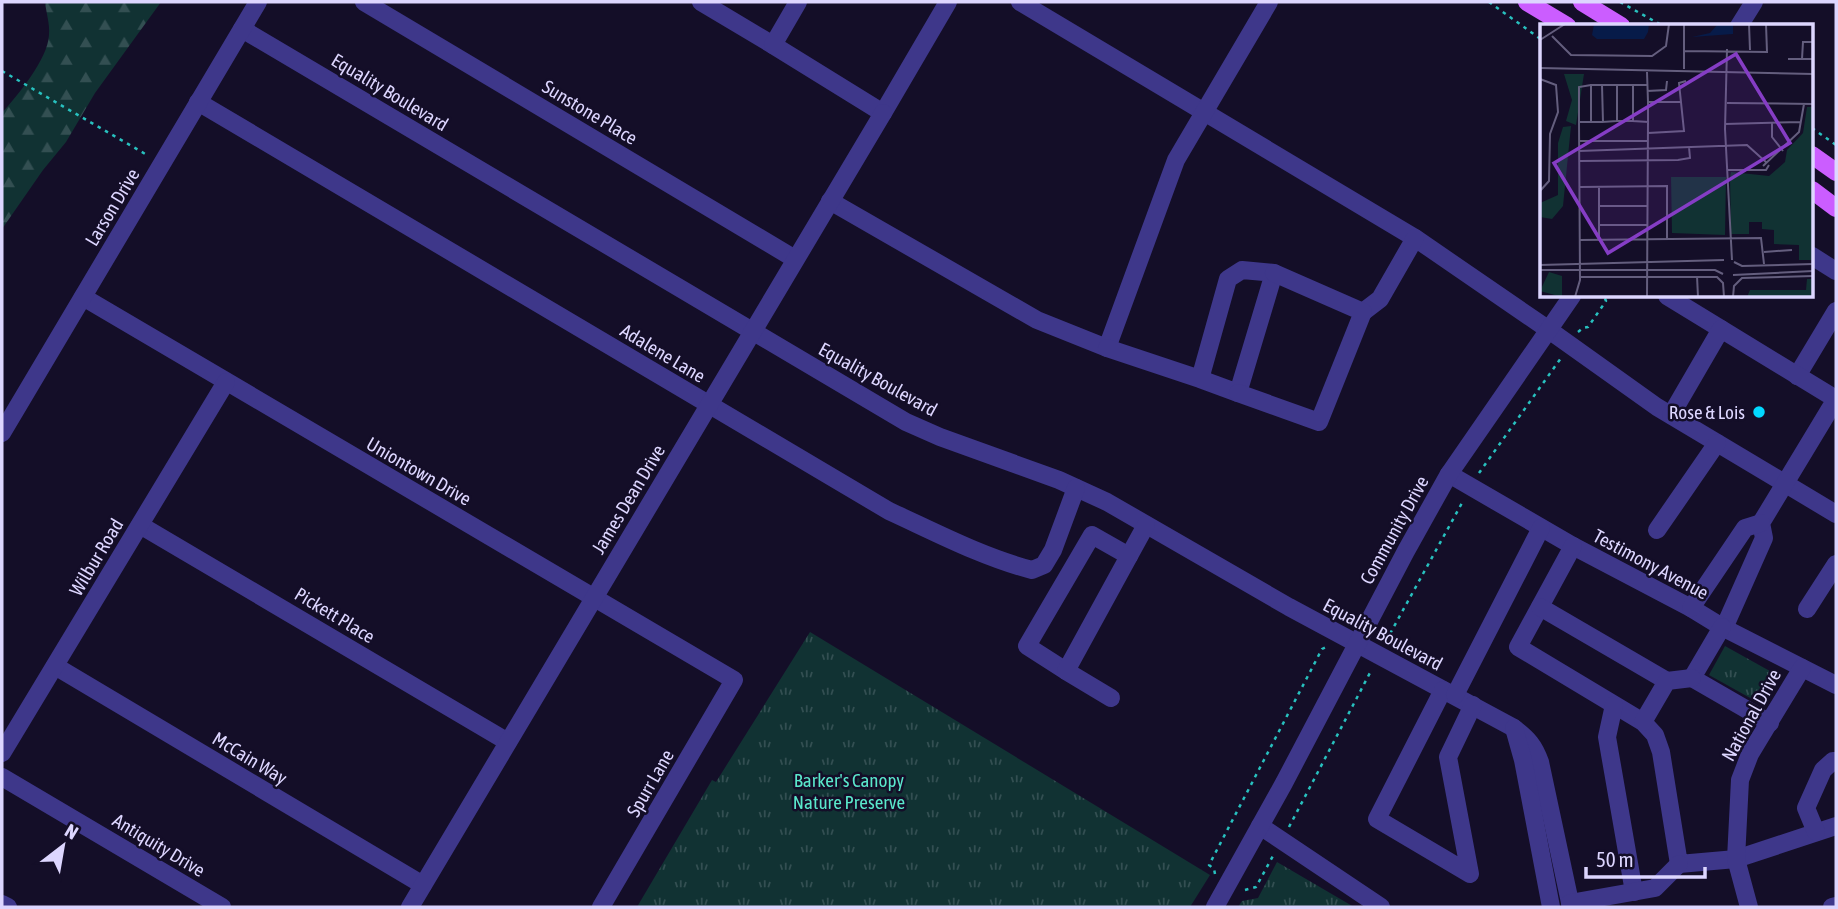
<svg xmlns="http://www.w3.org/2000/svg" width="1838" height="909" font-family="'Asap Condensed',sans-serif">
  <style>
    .grass { fill: url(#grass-tufts) }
    .forest { fill: url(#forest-firs) }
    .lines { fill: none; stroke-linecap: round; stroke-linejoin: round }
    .path { stroke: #28c1bf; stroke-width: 2.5; stroke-dasharray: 3.5 5; stroke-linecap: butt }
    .minor { stroke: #3e378a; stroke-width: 18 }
    .major { stroke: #cb5dff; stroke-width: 18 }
    .poi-dot { fill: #02d8ff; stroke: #140e28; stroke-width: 2.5 }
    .labels { text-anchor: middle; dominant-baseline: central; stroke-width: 5; stroke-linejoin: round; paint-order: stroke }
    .street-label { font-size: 19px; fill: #ddd6ff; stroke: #140e28 }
    .poi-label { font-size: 19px; fill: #ddd6ff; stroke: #140e28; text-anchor: end }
    .park-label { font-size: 19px; fill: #5ae7cb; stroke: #140e28 }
    .inset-road { fill: none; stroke: #645e7e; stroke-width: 2 }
    .view { fill: #853dc5; fill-opacity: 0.15; stroke: #853dc5; stroke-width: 3.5 }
    .inset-edge { fill: none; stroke: #ddd6ff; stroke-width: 3.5 }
  </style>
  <defs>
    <pattern id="grass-tufts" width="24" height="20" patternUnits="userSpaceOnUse" patternTransform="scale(1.75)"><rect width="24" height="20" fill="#113233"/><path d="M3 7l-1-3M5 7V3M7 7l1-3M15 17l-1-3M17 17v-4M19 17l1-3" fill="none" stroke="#334f52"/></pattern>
    <pattern id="forest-firs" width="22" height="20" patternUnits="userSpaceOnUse" patternTransform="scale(1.75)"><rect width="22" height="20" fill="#113233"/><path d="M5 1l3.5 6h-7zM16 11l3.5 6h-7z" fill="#334f52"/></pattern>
  </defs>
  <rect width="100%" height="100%" fill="#140e28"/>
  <!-- grass -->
  <g class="grass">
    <path d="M810,632L1210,875L1190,907H637L712,780L716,782Z"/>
    <path d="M1725,646L1777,675L1761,704L1709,675Z"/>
    <path d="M1277,862L1354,907H1238L1242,901L1258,898Z"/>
  </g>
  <!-- forest -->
  <path class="forest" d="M45,2H161L95,93L66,142L43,170L2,229V113C17,96 48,59 49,35C50,24 46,12 45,2Z"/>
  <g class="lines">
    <!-- path -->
    <g class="path">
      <path d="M1489,2L1542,40"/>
      <path d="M1620,2L1663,26"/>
      <path d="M2,71L147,155"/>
      <path d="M1812,128L1836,145"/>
      <path d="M1578,332L1583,328L1588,327L1606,301L1604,296"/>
      <path d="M1479,473L1561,358"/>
      <path d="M1343,618L1346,612L1352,615"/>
      <path d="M1386,641L1462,503"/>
      <path d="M1289,827L1372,669"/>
      <path d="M1215,874L1214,869L1209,865L1322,649L1328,646"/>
      <path d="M1245,890L1256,887L1274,854"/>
    </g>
    <!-- minor -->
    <g class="minor">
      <path d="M364,2L795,259"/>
      <path d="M701,2L773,45"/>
      <path d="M798,2L773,45L883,113L948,2"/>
      <path d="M1020,2L1415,238L1549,330L1657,407L1836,514"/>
      <path d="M1739,26L1754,2"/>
      <path d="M242,29L906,422L940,437L1059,480L1107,502L1289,607L1514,728C1528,739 1534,745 1540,762L1571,907"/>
      <path d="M198,102L889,511C935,532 982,557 1032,570L1044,565L1053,550L1076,488"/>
      <path d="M830,201L1037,320L1107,348L1176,160L1269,2"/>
      <path d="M1812,256L1836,271"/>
      <path d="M1667,296L1721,329"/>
      <path d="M83,297L734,680L601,907"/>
      <path d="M1363,312L1380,299L1415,238"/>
      <path d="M1107,348L1200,379L1228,279L1242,270L1274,273L1238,393L1200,379"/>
      <path d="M1797,376L1836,311"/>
      <path d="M1238,393L1319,422L1363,312L1274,273"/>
      <path d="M1671,415L1721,329L1836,399L1761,523L1764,538L1724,628"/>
      <path d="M2,433L258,2"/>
      <path d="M1449,474L1573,546L1691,608L1722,627L1836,685"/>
      <path d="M140,525L508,742"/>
      <path d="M1657,530L1717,443"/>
      <path d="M1573,546L1518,647L1643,722L1655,735L1661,752L1679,864L1736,859L1836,826"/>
      <path d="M1540,607L1667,681"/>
      <path d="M1691,608L1745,528L1761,523"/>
      <path d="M1807,609L1836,564"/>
      <path d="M1722,627L1692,678L1770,723"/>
      <path d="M55,666L423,885"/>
      <path d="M1066,671L1027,646L1092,535L1129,556"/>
      <path d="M1443,690L1377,819L1470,874L1448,757L1473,705"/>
      <path d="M1455,695L1541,528"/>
      <path d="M1111,698L1066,671L1146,525"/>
      <path d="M1614,705L1607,737L1634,892"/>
      <path d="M1643,722L1667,681L1692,678"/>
      <path d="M1514,728L1523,760L1551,907"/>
      <path d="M2,753L226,382"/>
      <path d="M2,777L222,907"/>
      <path d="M1260,826L1381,907"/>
      <path d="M1816,832L1806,808L1823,770L1833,761H1836"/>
      <path d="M1570,903L1655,888L1679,864"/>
      <path d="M2,904L8,907"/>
      <path d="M410,907L883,113"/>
      <path d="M1215,907L1284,783L1406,551L1449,474L1572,296"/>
      <path d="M1749,907L1736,859L1740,780L1750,754L1802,668"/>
      <path d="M1832,907L1836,906"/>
    </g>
    <!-- major -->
    <g class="major">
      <path d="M1527,2L1567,26"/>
      <path d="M1582,2L1621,26"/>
      <path d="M1812,155L1836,172"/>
      <path d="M1812,190L1836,208"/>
    </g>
  </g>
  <!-- markers -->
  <circle class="poi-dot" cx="1759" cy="412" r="7"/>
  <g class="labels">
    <!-- street labels -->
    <g class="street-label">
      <text transform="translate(390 92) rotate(31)">Equality Boulevard</text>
      <text transform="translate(590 112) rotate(31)">Sunstone Place</text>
      <text transform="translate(112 207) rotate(-59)">Larson Drive</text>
      <text transform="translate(663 353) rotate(31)">Adalene Lane</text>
      <text transform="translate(878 379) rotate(29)">Equality Boulevard</text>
      <text transform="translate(419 471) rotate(30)">Uniontown Drive</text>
      <text transform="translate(628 499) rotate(-59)">James Dean Drive</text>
      <text transform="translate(1394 530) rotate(-61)">Community Drive</text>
      <text transform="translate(96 557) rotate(-59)">Wilbur Road</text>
      <text transform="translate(1651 564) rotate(28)">Testimony Avenue</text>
      <text transform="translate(335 615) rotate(31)">Pickett Place</text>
      <text transform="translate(1383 634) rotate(28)">Equality Boulevard</text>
      <text transform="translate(1751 715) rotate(-61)">National Drive</text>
      <text transform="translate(250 758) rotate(31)">McCain Way</text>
      <text transform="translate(650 783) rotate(-60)">Spurr Lane</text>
      <text transform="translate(159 845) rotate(31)">Antiquity Drive</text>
    </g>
    <!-- poi labels -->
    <g class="poi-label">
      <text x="1745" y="412">Rose &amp; Lois</text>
    </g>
    <!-- park labels -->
    <g class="park-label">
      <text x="849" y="780">Barker's Canopy<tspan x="849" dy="22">Nature Preserve</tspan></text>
    </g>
  </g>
  <!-- overview -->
  <g transform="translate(1540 24)">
    <rect width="273" height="273" fill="#140e28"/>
    <path d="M267,83H273V236H259V221L234,220V206L222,205V198H209V210H191L190,154L191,148L229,152L245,138L247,126L263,109ZM131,153H186L185,211L132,209ZM267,255H272L273,273H207L210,266H266Z" fill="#113233"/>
    <path d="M24,50H44L36,101L26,97L32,76ZM31,102L23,182L12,195L0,193V179L18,171V119L23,103ZM9,248L22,252V273L0,267Z" fill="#113233"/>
    <path d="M54,0H109L108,8L104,15H57L52,11ZM178,0H193V10L152,13L170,9Z" fill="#071b49"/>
    <path class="inset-road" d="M209,0L210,26M12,12L31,31L112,32L126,22L129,0M0,16L25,0M187,25L185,105L192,236M144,27L227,28L226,0M248,35H273M262,35L263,18H273M0,44L273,50M144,45V0M107,48L108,78H140M0,55L16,61L18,88L10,110L9,157L0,167M62,61H51V98H63M93,61H77V97H93M107,61H93V97L108,98V78M107,67L126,66L127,57M187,79L273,80M77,97L63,98L62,61H77M51,98H39V63L51,61M232,98V113L243,127M185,100L261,98M108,109L144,107L139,59L146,57M39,117H108M39,127L207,121L227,139M40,137L138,136L150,134L149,123M223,142L259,108L264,80M188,146H226L229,141M40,163L127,162V215M59,182H108M59,201H108M59,215V163M40,216L221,214L224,240M224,228L252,226M194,238L202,242L273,240M0,241L184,236M0,246H175L183,250M193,251L273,247M157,252L158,273M40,253H177L183,259L184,273M35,273L40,256L39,98M107,273L108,98M193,273L194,262L202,254L273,252"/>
    <path class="view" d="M196,30L250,119L68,229L14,139Z"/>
    <rect width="273" height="273" class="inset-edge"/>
  </g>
  <!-- border -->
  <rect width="1838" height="909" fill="none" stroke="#ddd6ff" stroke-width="7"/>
  <!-- north arrow -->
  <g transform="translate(63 846) rotate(31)" stroke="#140e28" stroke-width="5" paint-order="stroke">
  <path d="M0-5L12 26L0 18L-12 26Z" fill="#ddd6ff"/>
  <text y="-10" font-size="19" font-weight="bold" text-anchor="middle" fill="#ddd6ff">N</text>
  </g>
  <!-- scale -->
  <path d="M1586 867v10h119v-10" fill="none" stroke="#ddd6ff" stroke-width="3.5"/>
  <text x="1596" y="867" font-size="21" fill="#ddd6ff" stroke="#140e28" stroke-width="5" paint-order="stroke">50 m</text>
</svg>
